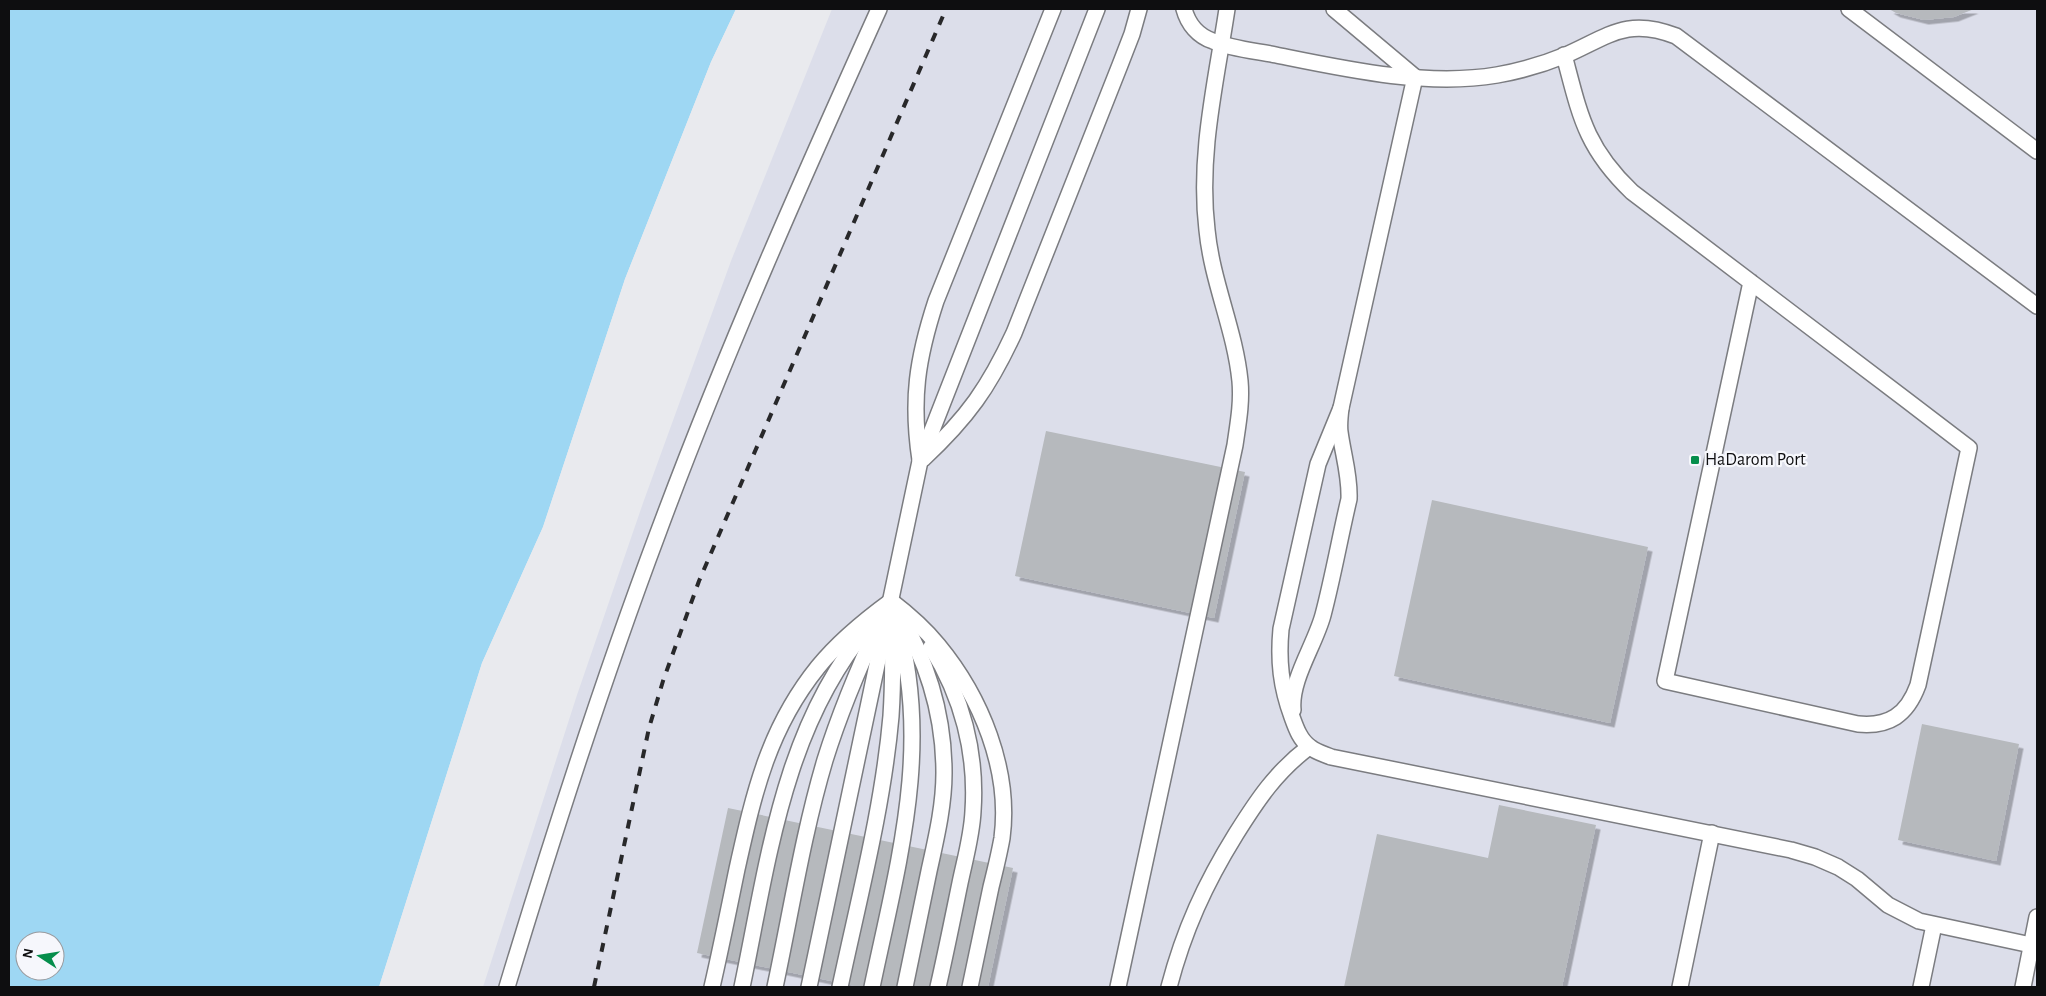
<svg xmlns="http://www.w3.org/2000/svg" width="2046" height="996" font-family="'Alegreya Sans',sans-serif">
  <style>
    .built { fill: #dcdeea }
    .water { fill: #9ed7f3; fill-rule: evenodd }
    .pier { fill: #e9eaee }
    .building { fill: #b6b9bd; filter: url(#shadow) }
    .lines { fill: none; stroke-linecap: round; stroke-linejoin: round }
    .service-casing { stroke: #7b7c80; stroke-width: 18 }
    .service { stroke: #fff; stroke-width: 15 }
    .rail { stroke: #28282a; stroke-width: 4; stroke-dasharray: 9 9; stroke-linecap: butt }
    .poi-dot { fill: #058e4c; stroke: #f6f7fc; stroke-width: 2 }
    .labels { text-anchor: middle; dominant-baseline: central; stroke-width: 4.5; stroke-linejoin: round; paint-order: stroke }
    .poi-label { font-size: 18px; fill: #0e0e10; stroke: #f6f7fc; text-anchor: start }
  </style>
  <defs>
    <filter id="shadow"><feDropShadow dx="4.5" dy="4.5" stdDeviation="0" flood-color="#0004"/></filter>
  </defs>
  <rect width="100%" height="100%" fill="#e9eaee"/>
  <!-- built -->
  <path class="built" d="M832,9H2037V987H483L577,695L643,503L731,261Z"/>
  <!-- water -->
  <path class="water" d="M9,9H736L711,62L625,279L543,527L482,663L379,987H9ZM25,941H55V971H25Z"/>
  <!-- pier -->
  <path class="pier" d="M736,9L738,10L713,63L627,280L545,527L484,664L382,987H379L482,663L543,527L625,279L711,62Z"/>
  <!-- building -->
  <g class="building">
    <path d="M1889,9H1974L1954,17L1924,20L1896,13Z"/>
    <path d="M1046,431L1245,472L1214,618L1015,576Z"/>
    <path d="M1432,500L1648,547L1610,723L1394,676Z"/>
    <path d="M1922,724L2019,744L1996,861L1898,840Z"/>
    <path d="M1499,805L1596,825L1562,987H1344L1377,834L1488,858Z"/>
    <path d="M728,808L1013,868L988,987H860L697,953Z"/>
  </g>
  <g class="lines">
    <defs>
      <g id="service">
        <path d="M1184,9C1188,24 1198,36 1213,41C1232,49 1256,51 1276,55C1345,69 1426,87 1497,75C1520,71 1544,64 1566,55C1609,36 1627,17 1676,36L2037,306"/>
        <path d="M1334,9L1415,77"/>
        <path d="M1849,9L2037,151"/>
        <path d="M1564,55C1580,115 1585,147 1632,192C1744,277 1857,362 1969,448L1918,685C1907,715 1889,727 1858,724L1665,681L1751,282"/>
        <path d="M1341,408L1318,464L1281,629C1278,661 1281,687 1292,717C1296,728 1300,740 1310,747C1316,752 1324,754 1331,757L1791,850L1815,857L1838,867L1857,879L1888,905L1919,921L2031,945"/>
        <path d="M923,459C968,417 989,387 1014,333L1120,65L1132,34L1139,9"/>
        <path d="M920,460C911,400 917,359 936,301L1053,9"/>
        <path d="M891,601C908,614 924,628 938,645C981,697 1011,770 1002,838C999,855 995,871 991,887C984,920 977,954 970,987"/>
        <path d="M897,610C927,660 944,715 944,773C944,806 936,839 929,871C921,910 913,949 905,987"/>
        <path d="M931,647C962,696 977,753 973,811C972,835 965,859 960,883C953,917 946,952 938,987"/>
        <path d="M1293,710C1290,680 1315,645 1323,615C1333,577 1340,537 1349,499C1350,475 1343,455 1340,432C1339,425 1340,416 1341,408L1415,77"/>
        <path d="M507,987C553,835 602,682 658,533C724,355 801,182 879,9"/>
        <path d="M712,987C721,948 729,908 737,869C754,793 768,729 818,667C839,641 865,620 891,601"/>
        <path d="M742,987C768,863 783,727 869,626"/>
        <path d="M775,987C791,912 803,834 825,760C840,712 859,667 880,622"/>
        <path d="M809,987L920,461L1097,9"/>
        <path d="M840,987C859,898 883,807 891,716C893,685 893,655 892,625"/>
        <path d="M872,987C898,863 933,745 896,619"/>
        <path d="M1118,987L1235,445C1238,424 1242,403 1240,381C1235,330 1212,282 1207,230C1198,155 1216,82 1227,9"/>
        <path d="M1169,987C1184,930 1205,884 1236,834C1258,799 1276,772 1309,747"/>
        <path d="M1680,987L1712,833"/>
        <path d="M1921,987L1934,925"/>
        <path d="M2023,987L2037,917"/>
      </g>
    </defs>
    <!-- service casing -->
    <use href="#service" class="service-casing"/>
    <!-- service -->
    <use href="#service" class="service"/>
    <!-- rail -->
    <path class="rail" d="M594,987L649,728L663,681L699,581L946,9"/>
  </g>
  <!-- markers -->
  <rect class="poi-dot" x="1690" y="455" width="10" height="10" rx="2.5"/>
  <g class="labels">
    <!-- poi labels -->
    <g class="poi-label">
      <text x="1705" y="460">HaDarom Port</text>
    </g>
  </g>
  <!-- border -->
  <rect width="2046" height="996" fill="none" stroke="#0e0e10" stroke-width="20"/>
  <!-- north arrow -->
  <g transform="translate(40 956) rotate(282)"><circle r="24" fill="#f6f7fc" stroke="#999a9e"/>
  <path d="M0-4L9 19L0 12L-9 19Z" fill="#058e4c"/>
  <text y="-8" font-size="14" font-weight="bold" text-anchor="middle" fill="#0e0e10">N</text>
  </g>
</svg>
